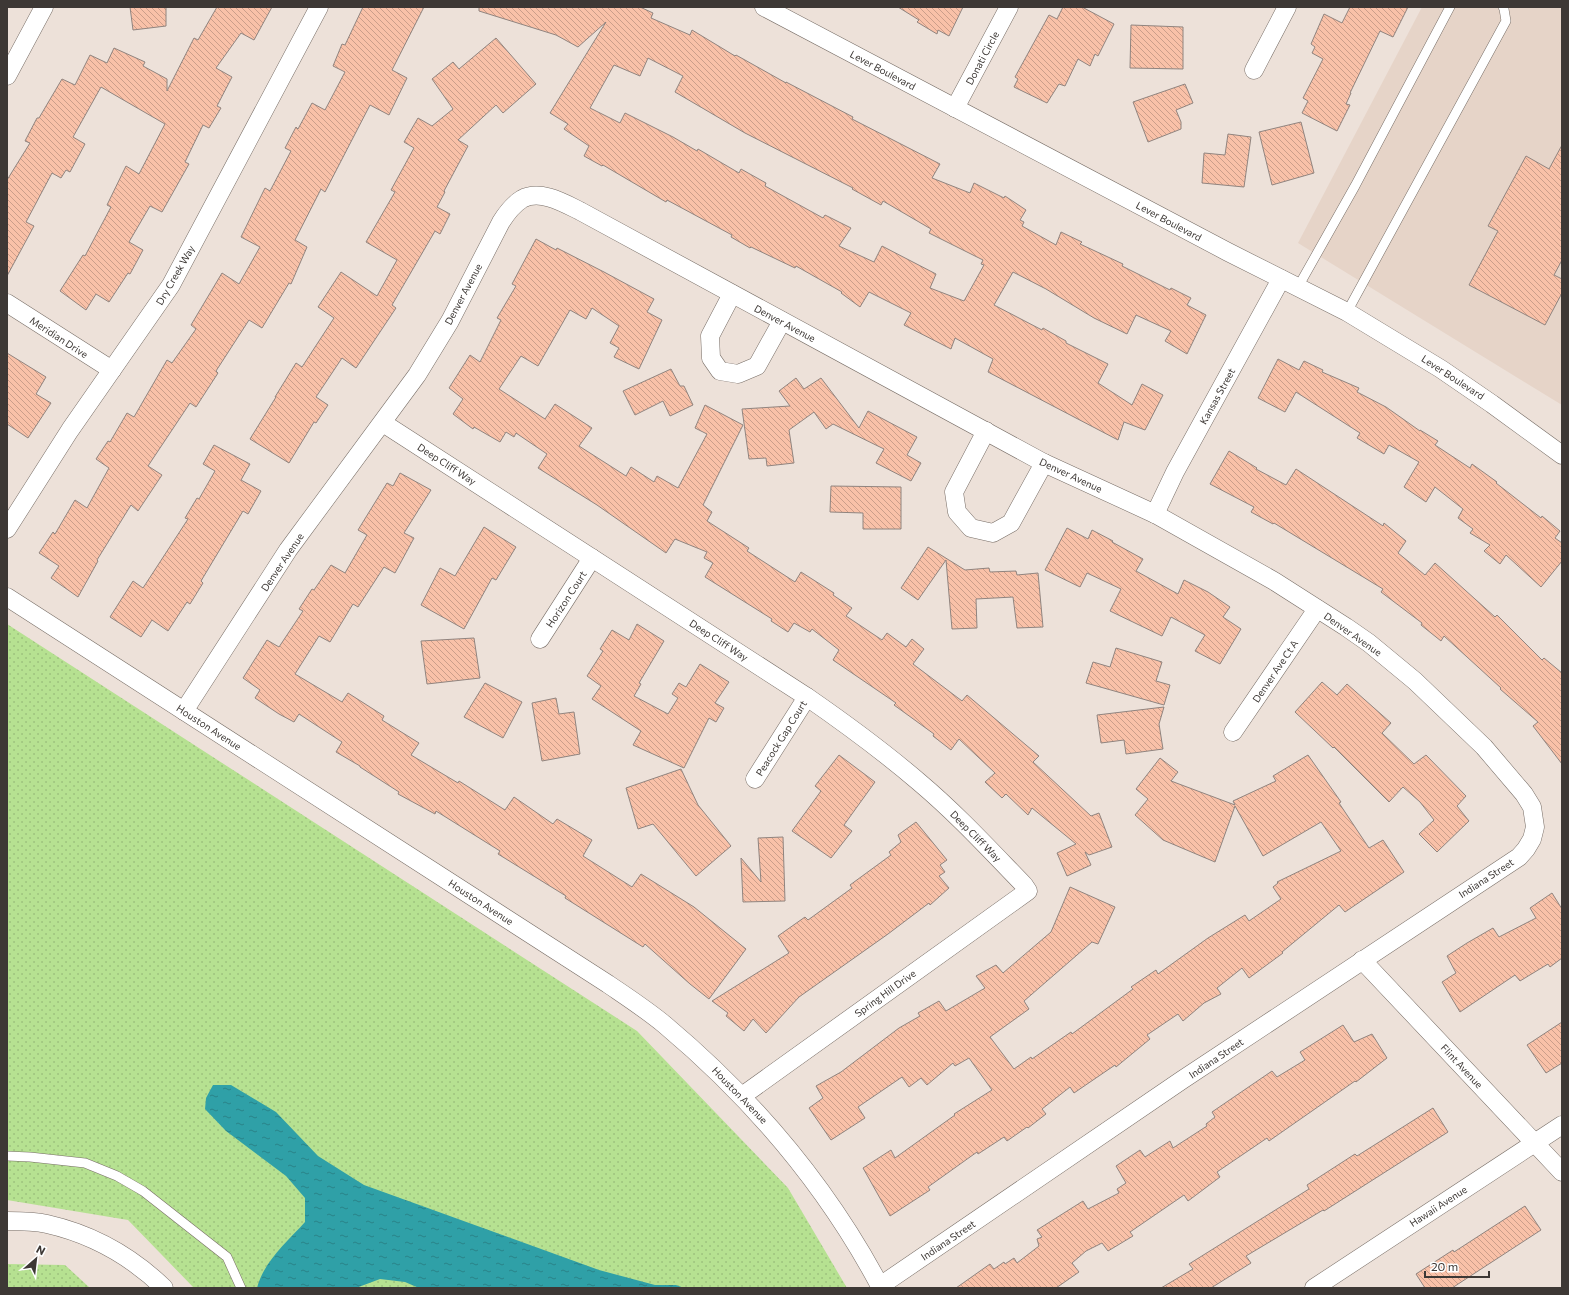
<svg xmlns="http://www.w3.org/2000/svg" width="1569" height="1295" font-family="Commissioner,sans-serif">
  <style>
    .built { fill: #e6d4c8 }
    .grass { fill: url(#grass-dots) }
    .water { fill: url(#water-ripples) }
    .building { fill: url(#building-back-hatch); stroke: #90847f; fill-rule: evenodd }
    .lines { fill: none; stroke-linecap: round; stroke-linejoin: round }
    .lane-casing { stroke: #786e67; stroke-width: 10 }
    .street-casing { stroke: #786e67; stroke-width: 19 }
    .lane { stroke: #fff; stroke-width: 9 }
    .street { stroke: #fff; stroke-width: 18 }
    .labels { text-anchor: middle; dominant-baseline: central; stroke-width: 4; stroke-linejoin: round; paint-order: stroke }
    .street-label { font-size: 10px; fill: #3d3835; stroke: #fff }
  </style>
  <defs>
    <pattern id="grass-dots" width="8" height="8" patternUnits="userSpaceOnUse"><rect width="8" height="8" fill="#b6e191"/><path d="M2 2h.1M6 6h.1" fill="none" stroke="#9dc27e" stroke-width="1.8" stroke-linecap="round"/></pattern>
    <pattern id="water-ripples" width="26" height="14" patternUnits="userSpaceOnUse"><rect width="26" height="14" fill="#2fa0a7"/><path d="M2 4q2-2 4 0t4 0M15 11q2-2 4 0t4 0" fill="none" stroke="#298389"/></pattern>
    <pattern id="building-back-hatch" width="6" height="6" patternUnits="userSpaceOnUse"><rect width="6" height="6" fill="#f9c1a8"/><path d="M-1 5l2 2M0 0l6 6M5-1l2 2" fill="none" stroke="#cb9e8a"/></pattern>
  </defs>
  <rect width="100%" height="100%" fill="#ede1d9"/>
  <!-- built -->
  <path class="built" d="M1422,7H1562V405L1298,243Z"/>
  <!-- grass -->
  <g class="grass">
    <path d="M7,624L637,1031L788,1188L847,1288H194L128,1220L7,1200Z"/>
    <path d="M7,1264L65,1265L90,1288H7Z"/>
  </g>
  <!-- water -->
  <path class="water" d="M213,1085H231L276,1112L318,1156L364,1185L599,1270L655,1285H676L684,1288H419L405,1282L380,1279L356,1288H257C264,1261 287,1242 305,1222V1198L286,1176L226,1131L205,1109L206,1098Z"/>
  <!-- building -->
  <g class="building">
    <path d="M130,7H166V26L133,30Z"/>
    <path d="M217,7H272L254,40L241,33L216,68L232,77L217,106L221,108L209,128L203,125L185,162L189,164L162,212L150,206L129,242L143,250L130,274L128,273L109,302L96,294L86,310L60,291L83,255L85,256L111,207L107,205L126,166L139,174L165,124L101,87L73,137L85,144L70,172L66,170L61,178L52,173L26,222L34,226L7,276V180L30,143L25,141L37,118H39L62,79L75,85L90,55L107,63L114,48L145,62L143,66L167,79V91L194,38L198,40Z"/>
    <path d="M363,7H424L392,70L407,78L389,115L370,105L325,192L321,189L295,240L307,247L291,284L289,283L262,328L249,320L216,371L218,373L196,407L190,403L148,466L162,475L138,511L131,505L97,560L98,561L78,597L51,578L59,566L39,553L53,532L55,534L75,500L87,508L109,468L96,459L108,441L110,442L127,413L134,417L167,360L172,363L196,329L191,325L222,273L239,284L260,247L241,237L265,188L270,191L291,151L285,148L296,127L298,129L312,103L325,110L345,72L333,66L342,44L345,45Z"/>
    <path d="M479,7H640L653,13L651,18L690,35L692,30L735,56L736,55L786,83V82L853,117L852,119L940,164L932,178L970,193L974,183L1004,198L1005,196L1026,210L1020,220L1024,222L1022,226L1056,245L1061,232L1082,242L1080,244L1123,264L1122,266L1170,290L1171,288L1191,298L1187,305L1206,315L1187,354L1165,341L1171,331L1136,315L1127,334L1094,318L1046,289L1013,272L994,305L1042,330L1043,328L1066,341V343L1108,364L1098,383L1132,405L1142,384L1163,395L1145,430L1124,422L1118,440L988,372L993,359L955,338L951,349L904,325L911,313L869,292L860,307L841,293L842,292L796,266L795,268L751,247L750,248L731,237L732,235L667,200L666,202L603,165L602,166L584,156L589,146L564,129L568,124L550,113L606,22L578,47L556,35L479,11ZM648,58L683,76L675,92L745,133L853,188L852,189L881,205L883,201L931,229L929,233L983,260L981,264L984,265L964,301L930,288L936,274L882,246L874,262L839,246L851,228L825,215L823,218L765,186L766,183L741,169L739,173L698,149L697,151L673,137L625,113L620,123L590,108L614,65L640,76Z"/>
    <path d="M898,7H963L949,36L938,30L937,34L917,22L919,20Z"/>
    <path d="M1063,7H1082L1114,24L1098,56L1095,54L1090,66L1078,59L1065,86L1059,84L1047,103L1014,87L1018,79L1015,77L1049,15L1057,19Z"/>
    <path d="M1350,7H1408L1393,37L1380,31L1350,93H1351L1346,104L1350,105L1337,131L1302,113L1308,101L1303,98L1323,59L1312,53L1315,47L1311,44L1324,14L1342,23Z"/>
    <path d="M1131,25L1183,27V69L1130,68Z"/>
    <path d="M496,38L536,84L503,113L496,105L458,140L468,146L444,191L445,192L437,207L450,214L440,234L435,231L392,305L396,308L356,368L342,358L316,397L328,405L316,423L314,422L289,463L250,439L276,397H275L296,363L302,367L334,318L318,307L341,272L377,296L397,260L366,242L395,192L391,190L414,148L404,142L418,118L432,126L453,109L432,79L453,62L459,69Z"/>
    <path d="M1185,84L1193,103L1176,110L1181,122V129L1148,142L1133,102Z"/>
    <path d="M1301,122L1314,173L1272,185L1259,132Z"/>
    <path d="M1228,134L1251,137L1244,187L1202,183L1204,153L1225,155Z"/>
    <path d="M1562,145V260L1554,275L1562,279V293L1545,325L1469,285L1498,231L1488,226L1526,156L1549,169Z"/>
    <path d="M536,239L556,250L557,248L604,272L654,299L647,312L662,320L639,369L614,357L619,348L610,343L619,326L592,308L586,319L570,310L538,366L521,356L499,389L545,419L555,404L592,428L579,446L626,476L631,467L654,482L657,476L678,488L707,434L695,428L705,405L743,425L703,505L712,512L707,521L749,548L747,551L795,582L801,572L834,593L833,595L852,608L846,616L882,640L887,633L906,647L912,639L924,649L913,664L962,701L967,695L1039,756L1033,762L1091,816L1099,813L1112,847L1089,855L1085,852L1091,865L1067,876L1057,853L1076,844L1032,808L1028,815L1006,794L1002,798L985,782L995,773L959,739L951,750L933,736L934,734L894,705L896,703L833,660L839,650L812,629L810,632L794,623L788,632L771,621L772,619L705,577L713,563L704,558L707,552L675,539L666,553L597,505L538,468L547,454L516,433L514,437L506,432L500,442L474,427L473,429L453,414L463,399L449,388L470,355L480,362L501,320L497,318L516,286L512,284Z"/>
    <path d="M7,353L46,377L36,394L51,403L28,438L7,424Z"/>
    <path d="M1278,359L1299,370L1304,361L1323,370L1322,372L1359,388L1357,392L1386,407L1420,431V430L1438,441L1435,445L1470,468L1472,464L1497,482L1496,483L1541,518L1542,516L1560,531L1555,538L1562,543V561L1541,587L1506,555L1500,564L1484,551L1490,545L1470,533L1473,529L1458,518L1463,509L1435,487L1426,502L1404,487L1419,462L1389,445L1384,454L1357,438L1360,433L1296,392L1285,412L1258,398Z"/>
    <path d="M671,369L680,386H684L693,405L670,416L663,401L635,415L623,391Z"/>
    <path d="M796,378L804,389L821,378L859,428L868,411L917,437L907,455L921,463L911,481L876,463L884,449L833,424L826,429L814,412L789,430L794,463L767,466L766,458L749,459L742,409L790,406L779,391Z"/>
    <path d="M214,445L250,464L241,480L261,491L248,514L243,511L201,581L203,583L190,604L187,602L168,631L152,620L141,637L110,617L133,581L143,588L188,519L185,518L197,498L199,499L215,471L203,464Z"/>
    <path d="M1229,451L1257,468L1256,469L1286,485L1296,469L1383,526L1384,523L1406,541L1398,553L1425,575L1435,563L1495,617L1497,615L1542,660L1544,658L1562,673V764L1533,726L1538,722L1500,689L1501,688L1444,636L1441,641L1421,625L1422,623L1381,592L1383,589L1274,523L1273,524L1251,512L1254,507L1210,484Z"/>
    <path d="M400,473L431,490L404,533L414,538L395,573L384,567L358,607L353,604L330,642L319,636L295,674L342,702L348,693L384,716L382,720L419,743L411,755L458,783L459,781L505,810L514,797L553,824L557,819L592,840L583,856L632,887L641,874L694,907L746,949L709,999L690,984L645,944L643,947L565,898L566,896L498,854L500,851L436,811L435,814L398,794L399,792L360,767V766L336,752L342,742L299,714L294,722L279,714L255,698L260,690L243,678L267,640L279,647L303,611L299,609L312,589L314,590L331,565L345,573L367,535L358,530L387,483L393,486Z"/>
    <path d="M831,486L901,487V529H863V513L830,512Z"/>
    <path d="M484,527L516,547L496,580L492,578L464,629L421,605L440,568L455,576Z"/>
    <path d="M1067,528L1088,539L1092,530L1113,541L1112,542L1143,559L1136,571L1178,594L1184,580L1208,592L1230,607L1223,617L1241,629L1220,664L1195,651L1205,635L1171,617L1162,636L1110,611L1121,589L1087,573L1080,587L1045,570Z"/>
    <path d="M928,547L965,570L989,568L990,572L1016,571L1017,575L1038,573L1043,627L1017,628L1013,597L976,599L977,628L952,629L946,560L918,600L901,588Z"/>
    <path d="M637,624L664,641L639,683L641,684L634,696L668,714L678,698L672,694L679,683L686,687L700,664L729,682L715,703L724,708L716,722L709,718L684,768L633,745L641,731L592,699L601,686L587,676L603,651L600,649L612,630L629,640Z"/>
    <path d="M474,638L480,678L427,684L421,641Z"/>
    <path d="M1116,648L1162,662L1156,681L1170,685L1164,705L1086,683L1093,662L1110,667Z"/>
    <path d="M1322,682L1337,695L1347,684L1391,723L1382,733L1414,764L1426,755L1466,796L1457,806L1469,821L1437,852L1419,834L1434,820L1420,802L1403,787L1389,802L1334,747L1333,748L1295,712Z"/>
    <path d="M485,683L522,702L503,738L464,717Z"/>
    <path d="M556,698L559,714L574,712L580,754L542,761L532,703Z"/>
    <path d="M1164,707L1159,724L1163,749L1126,754L1124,740L1101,743L1097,715Z"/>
    <path d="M839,755L875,782L844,825L852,831L831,858L792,831L821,791L815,786Z"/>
    <path d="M1308,755L1341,802L1339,803L1369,848L1383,840L1404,872L1345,912L1339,905L1282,952L1283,953L1249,978L1242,968L1217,988L1221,994L1204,1003L1183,1021L1178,1014L1147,1035L1150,1039L1116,1067L1115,1065L1074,1093L1070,1087L1042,1109L1046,1114L1028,1128L1027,1127L1007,1141L1004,1137L978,1154L977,1152L928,1187L930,1190L890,1216L863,1168L891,1150L895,1158L955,1115L954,1114L992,1090L969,1058L955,1066L953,1063L927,1085L921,1078L909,1087L902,1077L858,1107L865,1118L831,1140L809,1108L823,1098L816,1086L841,1072L899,1028L920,1016L918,1013L939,1001L946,1011L985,988L976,976L996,965L1003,973L1051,932L1070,887L1115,907L1098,944L1092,942L1024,1001L1029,1009L990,1037L1014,1069L1031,1057L1032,1059L1071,1032L1072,1034L1133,989L1131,987L1156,970L1158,974L1208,938L1245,915L1249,921L1281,899L1273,887L1278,883L1277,882L1341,851L1321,822L1263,856L1235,806L1215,862L1163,840L1135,815L1148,799L1136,789L1160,758L1178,772L1171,781L1235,805L1233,801L1276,781L1273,776Z"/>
    <path d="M681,769L698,805L731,846L696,876L653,824L638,829L626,788Z"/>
    <path d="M916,822L947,860L940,865L945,872L939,876L949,888L930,905L929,903L888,934L799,997L766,1033L753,1019L744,1031L726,1016L728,1013L712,1001L789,953L778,936L805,917L808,920L852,888L850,885L891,855L889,852L901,842L898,835Z"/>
    <path d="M783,837L785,901L743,902L741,858L761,882L758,838Z"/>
    <path d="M1552,893L1562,909V958L1550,967L1548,964L1520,981L1515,975L1460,1012L1442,982L1456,973L1447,956L1467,943L1493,928L1499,937L1536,918L1530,908Z"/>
    <path d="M1562,1022V1063L1546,1073L1527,1045Z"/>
    <path d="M1343,1025L1354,1042L1372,1034L1387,1058L1356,1082L1355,1081L1269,1141L1267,1138L1217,1172L1220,1177L1188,1201L1184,1195L1130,1232L1133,1236L1108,1251L1102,1243L1086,1251L1072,1263L1079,1272L1056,1288H956L990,1264L994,1269L1004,1262L1005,1264L1014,1258L1017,1263L1039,1246L1037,1239L1042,1237L1037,1230L1083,1201L1088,1209L1119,1193L1117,1189L1126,1183L1116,1166L1140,1150L1145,1157L1170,1141L1173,1148L1207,1126L1206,1124L1215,1117L1212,1112L1272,1071L1277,1077L1305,1060L1300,1052Z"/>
    <path d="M1433,1108L1448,1132L1324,1211L1323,1210L1246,1256L1251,1263L1211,1288H1161L1193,1269L1189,1264L1309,1189L1307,1185L1355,1154L1357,1156Z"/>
    <path d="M1525,1206L1541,1230L1452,1288H1425L1416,1274L1453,1250L1454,1252Z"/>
  </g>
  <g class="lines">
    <defs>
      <g id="lane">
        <path d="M1298,287L1355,186L1450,7"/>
        <path d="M1347,312L1506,21L1504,9L1503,7"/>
        <path d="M7,1156L30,1157L85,1163L117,1176L143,1191L227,1257L241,1288"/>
      </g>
      <g id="street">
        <path d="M764,7L1228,252L1347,312L1441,369L1492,404L1562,455"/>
        <path d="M1254,70L1287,7"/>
        <path d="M7,76L44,7"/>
        <path d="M955,108L1009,7"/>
        <path d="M732,294L710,336L711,358L720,371L738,374L757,366L782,321"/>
        <path d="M7,303L112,370"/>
        <path d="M383,423L807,697C846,724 884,752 919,782C957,814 990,850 1024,885L1028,891L742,1096"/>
        <path d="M986,431L954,492L957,512L971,528L993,533L1011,523L1044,463"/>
        <path d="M1155,514L1175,472L1281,279"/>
        <path d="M7,529L70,430L171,285L319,7"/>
        <path d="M7,597L608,984C627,997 647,1010 665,1025C753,1099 827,1186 881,1288"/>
        <path d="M540,639L592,558"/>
        <path d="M184,711L288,550L417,375L450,321L501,222C506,214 514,204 522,199C540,189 564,203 580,211L1044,463L1155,514L1274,581L1346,627L1369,643L1415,681L1484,747L1524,794L1532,807L1535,827L1532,839L1526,849L1519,857L1182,1080L880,1286"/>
        <path d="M1233,732L1317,609"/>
        <path d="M755,779L807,697"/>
        <path d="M1362,960L1562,1172"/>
        <path d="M7,1221C20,1221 34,1221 47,1224C91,1234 131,1256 164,1288"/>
        <path d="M1314,1288L1562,1125"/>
      </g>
    </defs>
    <!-- lane casing -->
    <use href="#lane" class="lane-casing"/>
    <!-- street casing -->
    <use href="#street" class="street-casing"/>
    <!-- lane -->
    <use href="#lane" class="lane"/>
    <!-- street -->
    <use href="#street" class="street"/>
  </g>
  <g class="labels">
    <!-- street labels -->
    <g class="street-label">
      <text transform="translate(982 58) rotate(-62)">Donati Circle</text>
      <text transform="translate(883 70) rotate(28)">Lever Boulevard</text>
      <text transform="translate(1169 221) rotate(28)">Lever Boulevard</text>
      <text transform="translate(175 275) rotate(-60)">Dry Creek Way</text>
      <text transform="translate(463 294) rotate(-62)">Denver Avenue</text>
      <text transform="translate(785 323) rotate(28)">Denver Avenue</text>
      <text transform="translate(59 337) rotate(33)">Meridian Drive</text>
      <text transform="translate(1453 377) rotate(33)">Lever Boulevard</text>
      <text transform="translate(1217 396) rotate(-61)">Kansas Street</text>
      <text transform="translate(447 464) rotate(33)">Deep Cliff Way</text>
      <text transform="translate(1071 475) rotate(25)">Denver Avenue</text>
      <text transform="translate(282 562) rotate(-56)">Denver Avenue</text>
      <text transform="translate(566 599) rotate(-57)">Horizon Court</text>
      <text transform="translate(1353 634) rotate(35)">Denver Avenue</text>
      <text transform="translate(719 640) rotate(33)">Deep Cliff Way</text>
      <text transform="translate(1275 671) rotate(-56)">Denver Ave Ct A</text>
      <text transform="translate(209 727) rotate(33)">Houston Avenue</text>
      <text transform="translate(781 738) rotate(-58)">Peacock Gap Court</text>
      <text transform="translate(976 836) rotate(45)">Deep Cliff Way</text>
      <text transform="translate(1486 878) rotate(-33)">Indiana Street</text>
      <text transform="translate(481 902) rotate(33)">Houston Avenue</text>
      <text transform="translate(885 993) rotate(-36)">Spring Hill Drive</text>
      <text transform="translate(1216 1058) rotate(-34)">Indiana Street</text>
      <text transform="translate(1462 1066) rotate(47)">Flint Avenue</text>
      <text transform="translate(740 1095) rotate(46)">Houston Avenue</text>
      <text transform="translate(1438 1206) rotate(-33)">Hawaii Avenue</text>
      <text transform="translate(948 1240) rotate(-34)">Indiana Street</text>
    </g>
  </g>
  <!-- border -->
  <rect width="1569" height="1295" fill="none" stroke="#3d3835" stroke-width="16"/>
  <!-- north arrow -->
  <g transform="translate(36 1259) rotate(28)" stroke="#ffffff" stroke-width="3" paint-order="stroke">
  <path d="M0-3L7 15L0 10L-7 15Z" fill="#3d3835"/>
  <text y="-6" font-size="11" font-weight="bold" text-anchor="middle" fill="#3d3835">N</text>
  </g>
  <!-- scale -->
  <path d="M1425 1271v6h64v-6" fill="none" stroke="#3d3835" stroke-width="2"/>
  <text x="1431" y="1271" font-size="12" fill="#3d3835" stroke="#ffffff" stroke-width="3" paint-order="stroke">20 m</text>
</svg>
